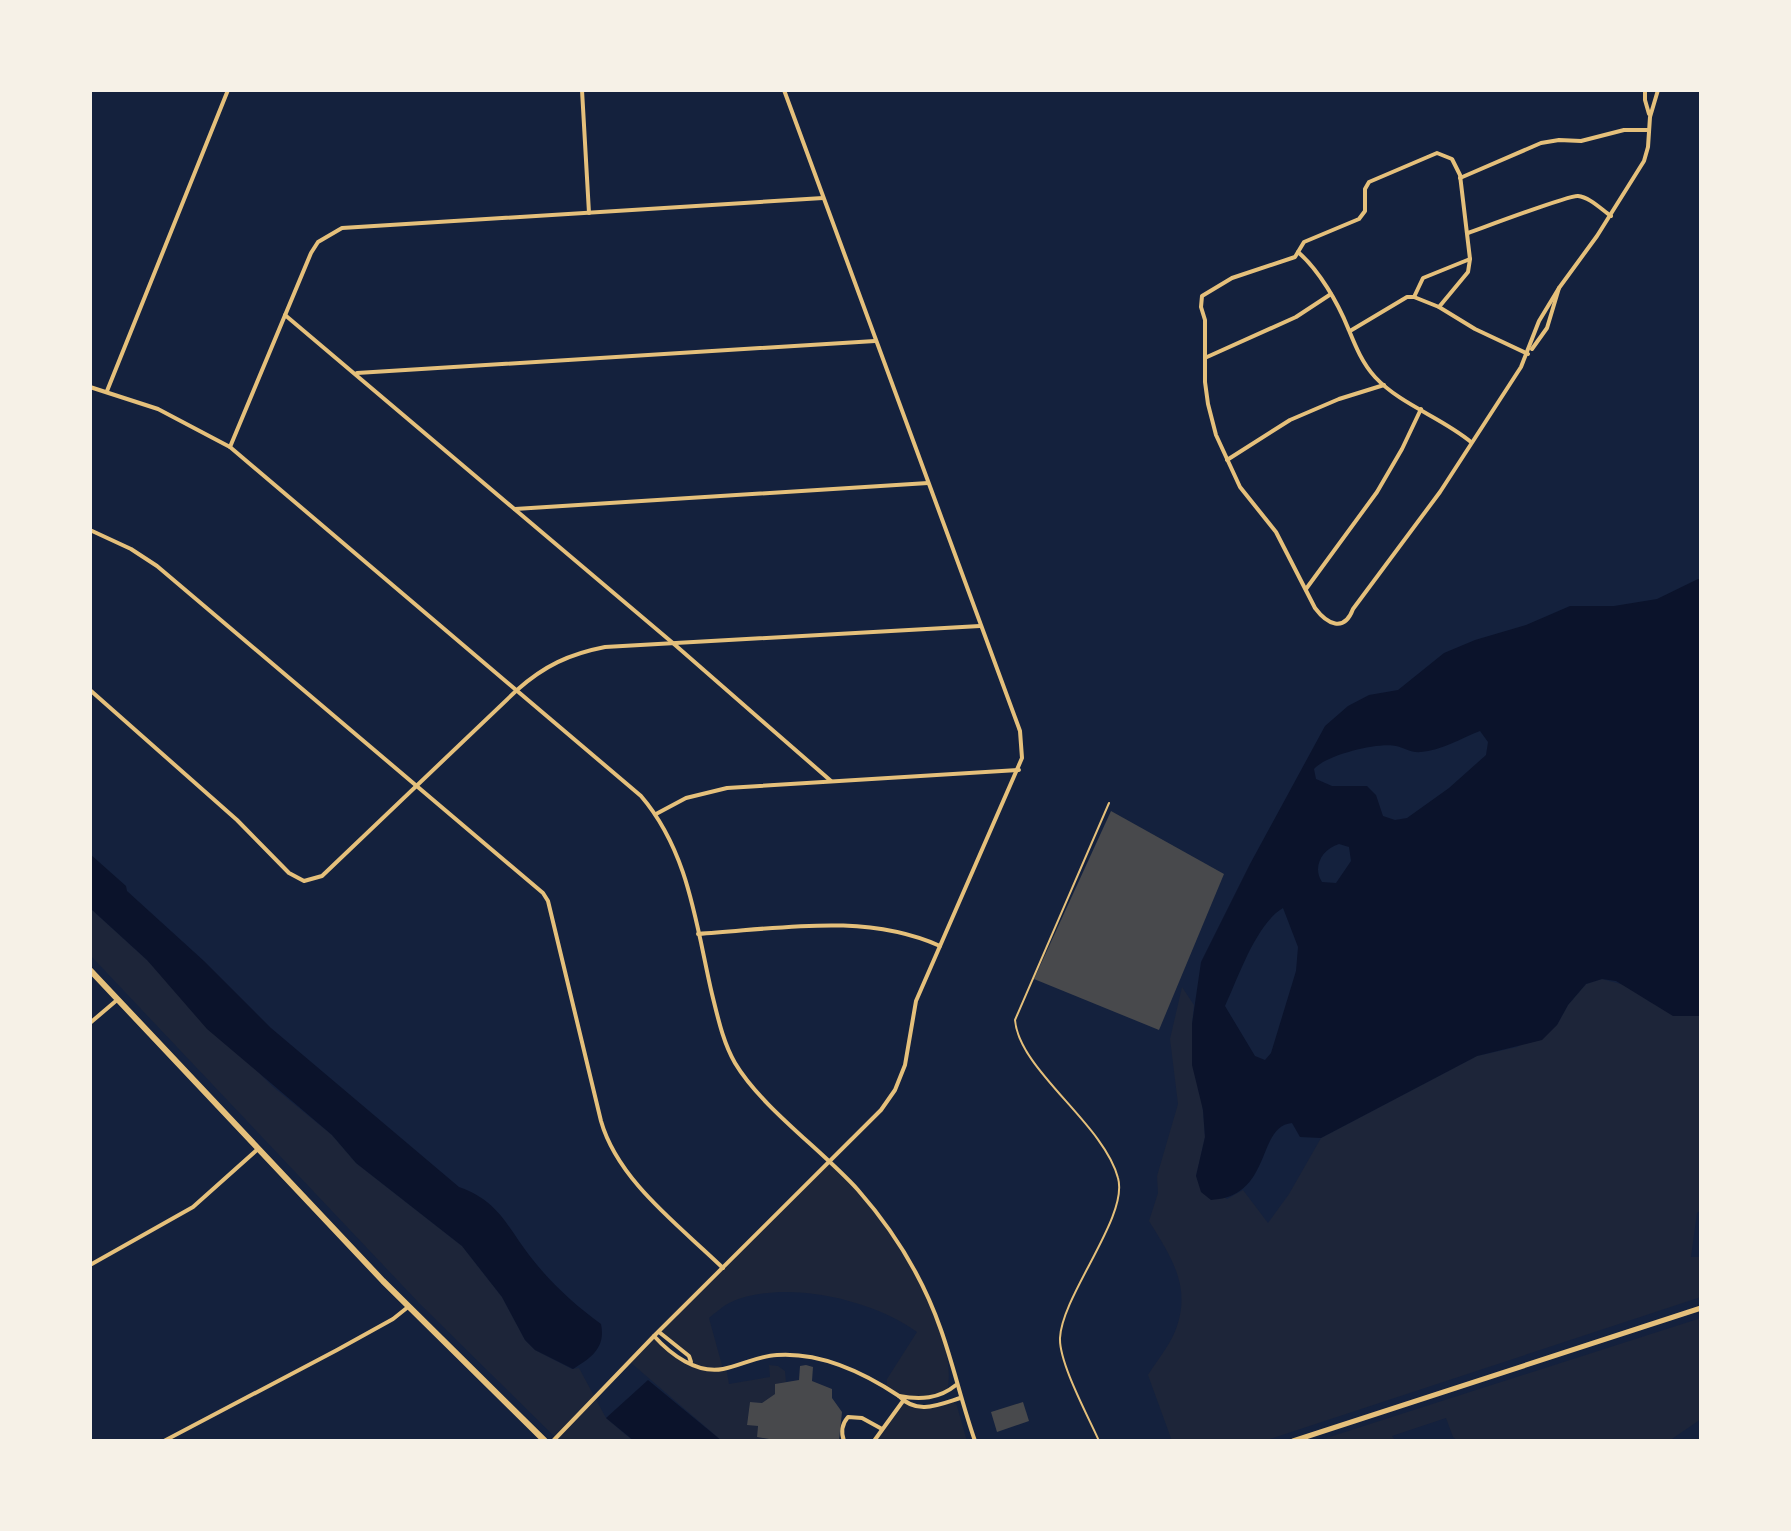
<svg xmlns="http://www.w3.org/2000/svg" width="1791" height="1531" font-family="'PT Sans',sans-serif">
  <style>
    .green { fill: #1d2539 }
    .water { fill: #0b132b; fill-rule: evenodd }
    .building { fill: #48494c }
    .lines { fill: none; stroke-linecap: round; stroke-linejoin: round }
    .service { stroke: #e5c07b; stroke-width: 2 }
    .minor { stroke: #e5c07b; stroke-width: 4 }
    .tertiary { stroke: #e5c07b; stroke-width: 5 }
    .secondary { stroke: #e5c07b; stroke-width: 6 }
  </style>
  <rect width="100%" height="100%" fill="#14213d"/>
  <!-- green -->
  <g class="green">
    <path d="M90,908L147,960L272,1086L332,1135L356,1163L462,1246L502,1297L525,1340L535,1350L572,1369L579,1368L606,1418L633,1441H559L419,1303L90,955Z"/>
    <path d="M1602,979L1628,986L1650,1002L1701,1011V1210L1697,1213L1691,1257H1701V1297L1264,1441H1172L1148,1375C1157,1360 1172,1343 1177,1326C1191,1285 1170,1255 1149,1221L1158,1193L1157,1176L1178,1104L1170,1039L1182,987L1194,1005L1192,1024L1203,1112L1205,1137L1196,1176L1227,1199L1243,1190L1268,1223L1289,1194L1321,1138L1477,1056L1517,1047L1557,1025L1568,1005L1586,984Z"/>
    <path d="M828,1160C849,1183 873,1205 891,1230C917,1267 958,1347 947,1392C925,1397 908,1403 887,1389V1379L917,1332C872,1299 782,1278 729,1303C722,1307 715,1313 709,1318L723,1369L727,1372L729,1384L770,1377L769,1365L778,1366L785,1371L786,1382L776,1384L775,1394L762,1403L750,1402L747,1424L758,1426L757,1437L769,1439V1441H722L630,1362L654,1336L674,1355L690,1362L689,1356L659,1332Z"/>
    <path d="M1701,1318V1419L1669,1441H1458L1453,1437L1446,1418L1392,1436L1396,1441H1317Z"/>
    <path d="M953,1400L957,1406L967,1441H874L903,1401L918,1408Z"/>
  </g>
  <!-- water -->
  <g class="water">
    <path d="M1698,579H1701V1016H1673L1616,981L1602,979L1586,984L1568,1005L1557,1025L1542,1040L1477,1056L1321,1138L1300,1137L1292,1123C1256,1126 1273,1197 1211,1200L1201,1192L1196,1176L1205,1137L1203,1110L1192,1065V1024L1201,962L1250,864L1325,726L1348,706L1369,695L1398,690L1444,653L1475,640L1526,625L1570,606H1614L1657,599ZM1480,731L1488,742L1486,755L1449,788L1407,818L1395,820L1383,816L1376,795L1367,786H1332L1316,779L1314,769C1326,755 1378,742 1396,746C1405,748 1411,753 1421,752C1440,751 1462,738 1480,731ZM1339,844L1349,847L1351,861L1336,883L1322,882C1312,867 1322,849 1339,844ZM1283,908L1298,947L1296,971L1271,1053L1265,1060L1255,1056L1225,1006C1239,976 1256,924 1283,908Z"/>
    <path d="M90,854L126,886L127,891L204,961L271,1028L459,1187C501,1202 507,1228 533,1260C552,1284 576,1306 601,1324C606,1348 591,1358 573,1369L535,1350L525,1340L502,1297L462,1246L356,1163L332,1135L207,1029L147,960L90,908Z"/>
    <path d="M648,1380L722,1441H634L606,1418Z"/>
  </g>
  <!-- building -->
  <g class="building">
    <path d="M1111,811L1224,874L1159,1030L1034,979Z"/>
    <path d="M806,1365L813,1367L812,1381L832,1389V1398L842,1412L839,1441H769V1439L757,1437L758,1426L747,1425L750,1402L762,1403L775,1394V1384L799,1380L800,1366Z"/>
    <path d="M1023,1402L1029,1421L997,1432L991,1412Z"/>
  </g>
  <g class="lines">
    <!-- service -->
    <path class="service" d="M1099,1441C1088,1416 1059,1363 1060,1338C1062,1295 1129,1216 1118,1178C1104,1124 1019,1070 1015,1020L1109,803"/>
    <!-- minor -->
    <g class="minor">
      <path d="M582,90L589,213"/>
      <path d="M1645,90V100L1649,114"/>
      <path d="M1460,178L1541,143L1559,140L1581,141L1624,130H1648"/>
      <path d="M1468,233C1485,227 1569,195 1578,196C1589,197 1601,209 1611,216"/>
      <path d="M1298,252C1319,270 1338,303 1348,328C1355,345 1362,363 1375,377C1401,405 1441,417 1471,442"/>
      <path d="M1414,297L1439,307L1475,329L1528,354"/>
      <path d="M1414,297L1423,278L1470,259"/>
      <path d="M1439,307L1468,272L1470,259L1460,175L1452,159L1437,153L1369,182L1365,189V211L1359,219L1304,242L1295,257L1232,278L1202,296L1201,307L1205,320V382L1208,404L1216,435L1240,487L1276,532L1315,608C1327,624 1344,633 1353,609L1440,492L1521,367L1539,321L1559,288"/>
      <path d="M285,315L674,644L831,781"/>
      <path d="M1350,331L1407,297H1414"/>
      <path d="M1532,349L1547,328L1559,288L1597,236L1644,161L1648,147L1650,117L1658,90"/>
      <path d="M1207,357L1296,317L1331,294"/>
      <path d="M357,373L875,341"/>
      <path d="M90,387L158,409L230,447L641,796C689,852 696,925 712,994C718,1018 723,1042 735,1063C762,1108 822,1150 858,1190C894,1231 923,1278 941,1330C954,1367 962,1404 975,1441"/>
      <path d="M107,391L228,90"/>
      <path d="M230,447L311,253L318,242L342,228L823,198"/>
      <path d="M1227,460L1290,420L1339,399L1384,385"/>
      <path d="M515,509L928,483"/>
      <path d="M90,530L131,549L157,566L543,893L548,901L601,1121C618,1181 680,1226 723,1268"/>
      <path d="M1306,589L1377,492L1402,449L1421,409"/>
      <path d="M90,690L237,820L289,873L304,881L322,876L517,690C544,666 569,654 605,647L980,626"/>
      <path d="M656,814L686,798L727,788L1019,770"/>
      <path d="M698,934C778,929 864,912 940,946"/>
      <path d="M90,1023L117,1000"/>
      <path d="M90,1265L193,1207L258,1149"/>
      <path d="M659,1332L689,1356L691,1362"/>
      <path d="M654,1336C671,1355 697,1374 723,1369C742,1365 758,1356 777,1355C821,1352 863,1372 899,1396"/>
      <path d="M956,1385C939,1399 920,1400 899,1396C917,1415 938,1405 960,1398"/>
      <path d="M164,1441L337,1350L393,1319L408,1307"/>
      <path d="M553,1441L654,1336L881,1110L895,1090L905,1065L916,1001L1022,758L1020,731L784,90"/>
      <path d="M844,1441C841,1433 842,1424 848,1417L862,1418L882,1429"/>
      <path d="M874,1441L903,1401"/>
    </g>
    <!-- tertiary -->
    <path class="tertiary" d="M1293,1441L1701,1308"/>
    <!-- secondary -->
    <path class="secondary" d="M90,970L383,1281L545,1441"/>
  </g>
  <!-- border -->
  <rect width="1791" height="1531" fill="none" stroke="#f6f1e7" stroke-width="184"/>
</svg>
